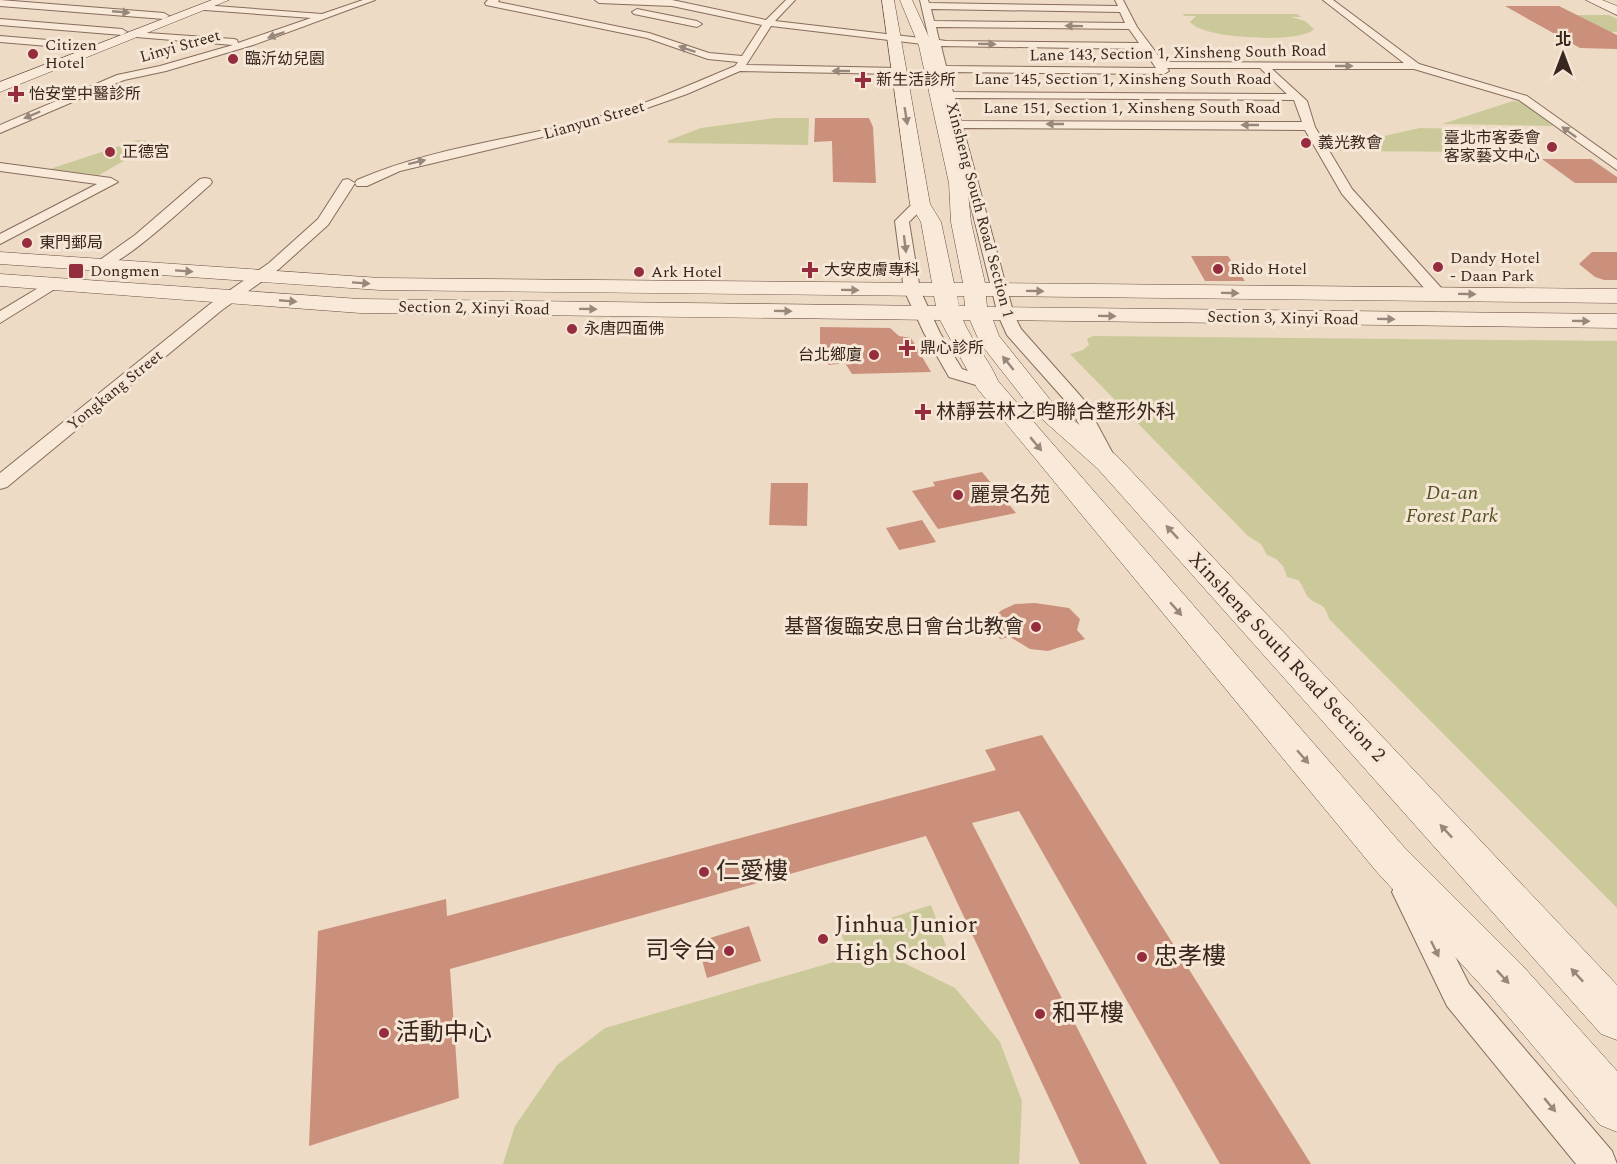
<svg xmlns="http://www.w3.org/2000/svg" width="1617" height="1164" font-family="Spectral,'Noto Sans TC',serif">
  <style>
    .green { fill: #cbc999 }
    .building { fill: #ca907c }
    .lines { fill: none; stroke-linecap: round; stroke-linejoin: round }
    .street-casing { stroke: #886c5c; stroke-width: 2 }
    .secondary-casing { stroke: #6a4d3f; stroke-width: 1 }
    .street { fill: #f8e9d8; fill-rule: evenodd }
    .secondary { fill: #f8e9d8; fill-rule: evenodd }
    .oneway { fill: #98887c }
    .poi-dot { fill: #952d3f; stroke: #f5e6d5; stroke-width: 2 }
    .labels { text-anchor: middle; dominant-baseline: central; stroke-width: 6; stroke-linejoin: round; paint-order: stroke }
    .far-poi-label { font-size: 16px; fill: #38271f; stroke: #f5e6d5; text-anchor: start }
    .far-street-label { font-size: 16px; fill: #38271f; stroke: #f5e6d5 }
    .poi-label { font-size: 20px; fill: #38271f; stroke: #f5e6d5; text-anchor: start }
    .park-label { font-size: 20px; font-style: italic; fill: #505426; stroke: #f5e6d5 }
    .street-label { font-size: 20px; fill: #38271f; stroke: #f5e6d5 }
    .near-poi-label { font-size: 24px; fill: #38271f; stroke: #f5e6d5; text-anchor: start }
  </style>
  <rect width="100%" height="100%" fill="#eddbc5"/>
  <!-- green -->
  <g class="green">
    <path d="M1182,14H1297L1301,17H1291L1305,21L1314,29C1302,44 1202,39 1190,22L1196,16H1185Z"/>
    <path d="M1559,15H1609L1617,19V32H1594Z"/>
    <path d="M1513,101L1523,102L1553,126L1442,124Z"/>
    <path d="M775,118H809L808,145L669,143L667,141L701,128Z"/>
    <path d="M1420,128L1464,129L1495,152L1331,151L1329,148Z"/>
    <path d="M138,140L157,142L99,175L50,169Z"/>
    <path d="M1093,336L1617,341V908L1329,619C1325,601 1318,607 1308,597C1305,594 1303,585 1298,580L1287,577L1283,566L1276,559L1267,555L1261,544L1248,536L1070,354L1083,350L1089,345L1087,339Z"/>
    <path d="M931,905L946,946L902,962L955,988L1000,1042L1022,1101L1019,1164H503L515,1126L557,1065L605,1028L851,957L841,934Z"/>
  </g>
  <!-- building -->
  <g class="building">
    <path d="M1505,6H1559L1617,35V49L1580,48Z"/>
    <path d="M815,118H869L873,127L876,183L833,182L832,141L814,142Z"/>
    <path d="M1542,159H1591L1617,177V183H1575Z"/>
    <path d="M1592,252H1617V280H1604L1595,277L1579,264Z"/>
    <path d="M1191,256H1228L1245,281H1205Z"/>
    <path d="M820,327L890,328L899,336L911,338L931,372L852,374L845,363L829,365L826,362V349H820Z"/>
    <path d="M982,472L1016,513L938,529L912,491L935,486L933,482Z"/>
    <path d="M771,483H808L807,526L769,525Z"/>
    <path d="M922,520L936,542L899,550L886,528Z"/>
    <path d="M1035,603L1069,608L1080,619L1077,630L1085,639L1048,651L1030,649L1010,637L1000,639L993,624L995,616L1002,610L1015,604Z"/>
    <path d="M1042,735L1311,1164H1220L1019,811L972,823L1147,1164H1080L926,836L450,969L459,1098L309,1146L318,931L446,899L447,916L996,770L985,750Z"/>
    <path d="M749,926L761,961L707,978L697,942Z"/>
  </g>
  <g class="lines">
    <defs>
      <g id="street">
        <path d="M0,0L164,13L169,16L164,19L0,6Z"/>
        <path d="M363,0H375L253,45L166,71L124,80L0,133V125L117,75L160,66L233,45L136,37L133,36V32L234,39L237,40L238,43L311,18L205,10L202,9V5L322,14Z"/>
        <path d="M488,0H499L498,2L649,33L709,53L742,56L762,25L672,6L599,3L595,0H672L766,20L786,0H795L775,21L929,39L920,0H928L929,3L1118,6L1115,0H1123L1137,27L1163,62L1404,63L1323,0H1333L1419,64L1527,96L1617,160V170L1519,100L1414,69H1272L1307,101L1315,127L1352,189L1444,291L1446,294L1438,299L1432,297L1342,194L1305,130L963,128L1014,315L1021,329L1084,400L1118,463L1115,467H1101L1098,463L1070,406L1007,335L998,315L931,45L771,26L746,65L899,68L904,71L899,74L740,71L687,94L610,121L400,171L367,186H357L355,183L357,180C435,146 521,139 602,116C648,104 692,84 735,66L738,62L708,59L647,38L486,5L485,3ZM931,9L1120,12L1125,23L934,21ZM936,27L1129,29L1139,43L946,41L939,40ZM941,46L1143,49L1156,68L946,66ZM1167,68H1260L1287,94L953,92L948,72L1164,74L1169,71ZM955,98L1294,100L1302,122L961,121Z"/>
        <path d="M637,9L697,21L702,24L697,27L634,14L632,12Z"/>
        <path d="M0,19L122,29L127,32L122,35L0,25Z"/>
        <path d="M0,36L84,43L89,46L84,49L0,42Z"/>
        <path d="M0,163L111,178L118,182L0,244V234L97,184L0,171Z"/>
        <path d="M205,178L210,179L212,182L210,185C192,200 116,273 97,268L94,265L97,262L135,235L200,179Z"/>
        <path d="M348,179L355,183L328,225L279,269L222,310L7,487L0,489V473L210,304L269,263L318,219L343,180Z"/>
        <path d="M920,200L927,204L909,222L920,290L940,333L962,369L992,379L995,383L992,387L986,388L949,377L924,333L904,290L895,221L915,201Z"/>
        <path d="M53,279L58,281L61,284L58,287L0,323V311Z"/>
        <path d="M1407,879L1418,883L1469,984L1612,1151L1617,1164H1576L1447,1006L1392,892L1396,883Z"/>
      </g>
      <g id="secondary">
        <path d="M212,0H229L0,92V82Z"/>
        <path d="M882,0H894L930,204L941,222L954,283H963L951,222L949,183L919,46L900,0H912L933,46L967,183L971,222L985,283L1617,289V303L986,296L987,307L1617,314V328L993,320L999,336L1052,402L1118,457L1617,985V1040L1601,1034L1098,469L1034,412L980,343L970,320H963C972,342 989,359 998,381L1404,847L1522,965L1617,1071V1132L1600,1125L1490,995L1376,871L977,388L940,320L360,313L0,286V274L360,299L936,306L934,296L380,290L0,264V252L380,278L932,283L921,222L910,204ZM957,296H964L965,306H959Z"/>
        <path d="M1586,0H1602L1617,6V15Z"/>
      </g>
    </defs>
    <!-- street casing -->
    <use href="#street" class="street-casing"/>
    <!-- secondary casing -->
    <use href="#secondary" class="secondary-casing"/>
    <!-- street -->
    <use href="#street" class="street"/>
    <!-- secondary -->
    <use href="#secondary" class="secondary"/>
  </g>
  <!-- one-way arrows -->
  <defs><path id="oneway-solid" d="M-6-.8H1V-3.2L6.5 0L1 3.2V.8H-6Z" transform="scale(1.5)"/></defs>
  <g class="oneway">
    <use href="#oneway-solid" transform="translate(121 12) rotate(5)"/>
    <use href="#oneway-solid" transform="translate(1074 26) rotate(-179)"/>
    <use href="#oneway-solid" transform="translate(276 35) rotate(161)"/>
    <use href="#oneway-solid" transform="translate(987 44) rotate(1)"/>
    <use href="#oneway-solid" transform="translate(687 49) rotate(-161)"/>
    <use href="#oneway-solid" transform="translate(1344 66)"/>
    <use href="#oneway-solid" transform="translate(841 71) rotate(-180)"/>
    <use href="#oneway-solid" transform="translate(32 115) rotate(157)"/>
    <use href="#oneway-solid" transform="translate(906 116) rotate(81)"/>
    <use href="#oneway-solid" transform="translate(1055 124) rotate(-180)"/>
    <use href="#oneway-solid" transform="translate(1250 125) rotate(-180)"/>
    <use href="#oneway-solid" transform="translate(1569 132) rotate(-144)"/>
    <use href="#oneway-solid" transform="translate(417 162) rotate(-14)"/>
    <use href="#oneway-solid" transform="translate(905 244) rotate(83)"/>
    <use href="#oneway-solid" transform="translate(184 271) rotate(4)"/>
    <use href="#oneway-solid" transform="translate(361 283) rotate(4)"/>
    <use href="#oneway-solid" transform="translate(850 290) rotate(1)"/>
    <use href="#oneway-solid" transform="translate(1035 291) rotate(1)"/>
    <use href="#oneway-solid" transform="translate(1230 293) rotate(1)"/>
    <use href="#oneway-solid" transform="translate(1467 294) rotate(1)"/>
    <use href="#oneway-solid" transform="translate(288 301) rotate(5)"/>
    <use href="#oneway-solid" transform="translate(588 309) rotate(1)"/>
    <use href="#oneway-solid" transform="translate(783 311) rotate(1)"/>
    <use href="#oneway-solid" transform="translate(1107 316) rotate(1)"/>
    <use href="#oneway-solid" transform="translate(1386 319) rotate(1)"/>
    <use href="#oneway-solid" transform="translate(1581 321) rotate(1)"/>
    <use href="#oneway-solid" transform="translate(1008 363) rotate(-129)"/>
    <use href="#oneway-solid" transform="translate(1036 444) rotate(50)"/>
    <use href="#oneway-solid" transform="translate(1172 532) rotate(-133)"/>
    <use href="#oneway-solid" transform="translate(1176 609) rotate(49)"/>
    <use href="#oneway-solid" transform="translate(1303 757) rotate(49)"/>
    <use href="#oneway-solid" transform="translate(1446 831) rotate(-133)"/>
    <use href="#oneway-solid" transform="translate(1435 949) rotate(64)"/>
    <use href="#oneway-solid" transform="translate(1577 975) rotate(-133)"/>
    <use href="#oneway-solid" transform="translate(1503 977) rotate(47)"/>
    <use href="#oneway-solid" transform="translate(1550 1105) rotate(50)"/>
  </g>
  <!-- markers -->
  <g class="poi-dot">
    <circle cx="33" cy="54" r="6"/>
    <circle cx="233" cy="59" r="6"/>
    <path d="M860 71h6v6h6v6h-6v6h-6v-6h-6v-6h6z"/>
    <path d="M13 85h6v6h6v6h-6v6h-6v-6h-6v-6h6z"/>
    <circle cx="1306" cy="143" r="6"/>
    <circle cx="1552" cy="147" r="6"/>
    <circle cx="110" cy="152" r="6"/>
    <circle cx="27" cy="243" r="6"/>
    <circle cx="1438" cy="267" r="6"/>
    <circle cx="1218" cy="269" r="6"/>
    <path d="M807 261h6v6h6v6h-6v6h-6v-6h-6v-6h6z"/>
    <rect x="68" y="263" width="16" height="16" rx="3"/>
    <circle cx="639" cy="272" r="6"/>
    <circle cx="572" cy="329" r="6"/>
    <path d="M904 339h6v6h6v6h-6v6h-6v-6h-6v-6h6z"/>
    <circle cx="874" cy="355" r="6"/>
    <path d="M920 403h6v6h6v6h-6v6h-6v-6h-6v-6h6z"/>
    <circle cx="958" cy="495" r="6"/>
    <circle cx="1036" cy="627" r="6"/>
    <circle cx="704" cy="872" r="6"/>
    <circle cx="823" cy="939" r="6"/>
    <circle cx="729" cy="951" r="6"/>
    <circle cx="1142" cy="957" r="6"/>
    <circle cx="1040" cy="1014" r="6"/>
    <circle cx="384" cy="1033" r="6"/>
  </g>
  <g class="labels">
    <!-- far-poi labels -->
    <g class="far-poi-label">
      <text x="45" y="45">Citizen<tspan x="45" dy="18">Hotel</tspan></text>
      <text x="245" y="59">臨沂幼兒園</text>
      <text x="876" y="80">新生活診所</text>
      <text x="29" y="94">怡安堂中醫診所</text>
      <text x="1540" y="138" text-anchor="end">臺北市客委會<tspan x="1540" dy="18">客家藝文中心</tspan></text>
      <text x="1318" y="143">義光教會</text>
      <text x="122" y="152">正德宮</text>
      <text x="39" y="243">東門郵局</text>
      <text x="1450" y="258">Dandy Hotel<tspan x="1450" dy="18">- Daan Park</tspan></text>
      <text x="1230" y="269">Rido Hotel</text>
      <text x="824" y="270">大安皮膚專科</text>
      <text x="90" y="271">Dongmen</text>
      <text x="651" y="272">Ark Hotel</text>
      <text x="584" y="329">永唐四面佛</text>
      <text x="920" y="348">鼎心診所</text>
      <text x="862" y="355" text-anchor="end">台北鄉廈</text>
    </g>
    <!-- far-street labels -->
    <g class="far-street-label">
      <text transform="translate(180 46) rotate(-16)">Linyi Street</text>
      <text transform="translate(1178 53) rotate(-1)">Lane 143, Section 1, Xinsheng South Road</text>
      <text x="1123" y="79">Lane 145, Section 1, Xinsheng South Road</text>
      <text x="1132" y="108">Lane 151, Section 1, Xinsheng South Road</text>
      <text transform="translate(594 120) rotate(-16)">Lianyun Street</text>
      <text transform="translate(980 210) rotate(75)">Xinsheng South Road Section 1</text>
      <text transform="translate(474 308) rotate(1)">Section 2, Xinyi Road</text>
      <text transform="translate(1283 318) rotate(1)">Section 3, Xinyi Road</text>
      <text transform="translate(115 390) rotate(-39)">Yongkang Street</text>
    </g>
    <!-- poi labels -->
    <g class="poi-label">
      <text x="936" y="412">林靜芸林之昀聯合整形外科</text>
      <text x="970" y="495">麗景名苑</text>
      <text x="1024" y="627" text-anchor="end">基督復臨安息日會台北教會</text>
    </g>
    <!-- park labels -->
    <g class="park-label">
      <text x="1452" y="493">Da-an<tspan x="1452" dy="23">Forest Park</tspan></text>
    </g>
    <!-- street labels -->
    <g class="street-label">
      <text transform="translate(1287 657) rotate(47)">Xinsheng South Road Section 2</text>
    </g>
    <!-- near-poi labels -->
    <g class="near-poi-label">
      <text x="716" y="872">仁愛樓</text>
      <text x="835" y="925">Jinhua Junior<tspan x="835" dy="28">High School</tspan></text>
      <text x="717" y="951" text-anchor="end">司令台</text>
      <text x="1154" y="957">忠孝樓</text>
      <text x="1052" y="1014">和平樓</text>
      <text x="396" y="1033">活動中心</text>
    </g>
  </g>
  <!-- north arrow -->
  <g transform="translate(1563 54)" stroke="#f5e6d5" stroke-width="4.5" paint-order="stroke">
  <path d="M0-4.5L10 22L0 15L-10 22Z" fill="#38271f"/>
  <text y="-9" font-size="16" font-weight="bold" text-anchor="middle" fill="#38271f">北</text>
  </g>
</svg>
